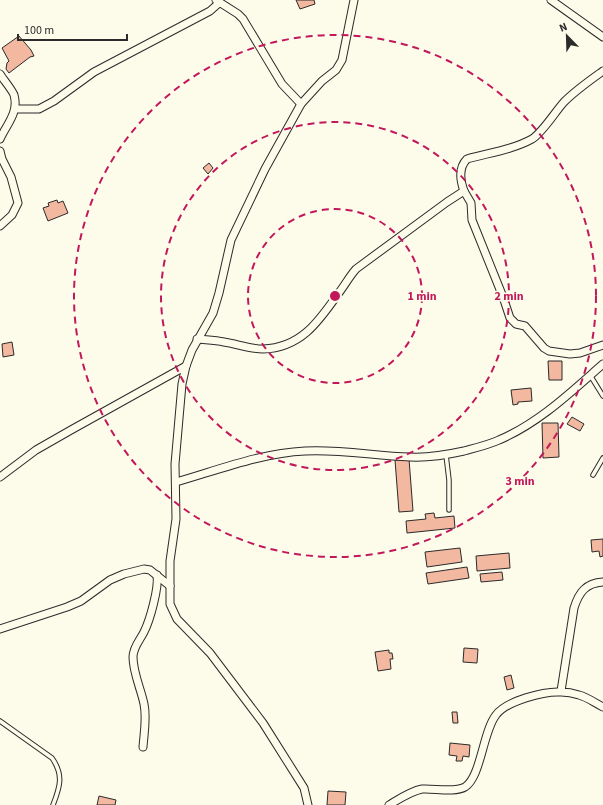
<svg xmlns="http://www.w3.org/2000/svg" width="603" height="805" font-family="'Source Sans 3',sans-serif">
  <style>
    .building { fill: #f2b8a0; stroke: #2b2b2b }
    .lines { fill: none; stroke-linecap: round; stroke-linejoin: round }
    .service-casing { stroke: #2b2b2b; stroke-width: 5.5 }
    .minor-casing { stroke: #2b2b2b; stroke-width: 9 }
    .service { stroke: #fdfbea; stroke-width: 3.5 }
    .minor { stroke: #fdfbea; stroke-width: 7 }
    .ring { fill: none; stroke: #c2185b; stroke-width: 2; stroke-dasharray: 7 5 }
    .centre { fill: #c2185b; stroke: #fdfbea; stroke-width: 2 }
    .ring-label { font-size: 12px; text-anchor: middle; font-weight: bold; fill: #c2185b; stroke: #fdfbea; stroke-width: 3; stroke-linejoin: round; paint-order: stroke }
  </style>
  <rect width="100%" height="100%" fill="#fdfbea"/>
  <!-- building -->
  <g class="building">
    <path d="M296,0H314L315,4L300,9Z"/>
    <path d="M19,36L31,50L34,56L30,57L9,73L6,69L7,63L9,61L2,48Z"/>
    <path d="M209,163L213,168L208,174L203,168Z"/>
    <path d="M57,200L58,203L63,201L68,213L48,221L43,208L49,206L48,203Z"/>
    <path d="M12,342L14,355L3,357L2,344Z"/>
    <path d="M548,361H562V380H549Z"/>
    <path d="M531,388L532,401L518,402V404L513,405L511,390Z"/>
    <path d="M572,417L584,424L580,431L567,424Z"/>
    <path d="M542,423H558L559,457L543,458Z"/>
    <path d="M409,459L413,511L399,512L395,460Z"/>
    <path d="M434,513L435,518L454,516L455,528L407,533L406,521L426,519L425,514Z"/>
    <path d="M603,539V556L600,557L599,551L592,552L591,540Z"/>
    <path d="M460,548L462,562L427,567L425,552Z"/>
    <path d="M509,553L510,568L477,571L476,556Z"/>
    <path d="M467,567L469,578L428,584L426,573Z"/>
    <path d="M502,572L503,580L481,582L480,574Z"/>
    <path d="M464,648L478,649L477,663L463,662Z"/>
    <path d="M389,650V653H392L393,659H390L391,669L378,671L375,652Z"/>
    <path d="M511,675L514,688L507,690L504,677Z"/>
    <path d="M452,712H457L458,723H453Z"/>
    <path d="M450,743L470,745L469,757L463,756L462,761H456L457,756L449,755Z"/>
    <path d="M328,791L346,792L345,805H327Z"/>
    <path d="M99,796L116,800L115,805H97Z"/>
  </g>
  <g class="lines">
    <defs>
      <g id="service">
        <path d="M590,375L603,396"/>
        <path d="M446,455L449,480V510"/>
        <path d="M593,475L603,458"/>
        <path d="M0,721L52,758C64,775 60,787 53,805"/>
      </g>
      <g id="minor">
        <path d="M216,0L238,14L243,19L282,84L301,104"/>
        <path d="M551,0L603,37"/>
        <path d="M0,74C3,79 13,91 14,95C19,112 7,124 0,139"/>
        <path d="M16,109H39L54,101L94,72L210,11L219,3"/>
        <path d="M0,151L2,159L11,177L18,203L12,215L0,226"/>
        <path d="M464,191L471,203L472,220L503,297L510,318L516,324L525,326L544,348L549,351L570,354L580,353L603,345"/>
        <path d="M197,339C206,340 215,340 224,342C237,344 250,349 263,349C301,348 319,321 338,294C345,285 349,277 356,269L447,202L464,191C460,180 458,168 467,159C488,153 512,150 532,139C542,133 555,112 564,102C576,90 589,81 603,71"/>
        <path d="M0,477L36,450L71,430L186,366"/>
        <path d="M176,482C218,470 261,453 305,451C340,449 375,456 410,457C429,458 446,455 464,451C475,448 488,445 499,440C539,423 571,392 603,364"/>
        <path d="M0,629L67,607L81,601L110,580L124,574L144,569L150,570L170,586"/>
        <path d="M561,691L574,608C579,592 586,583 603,582"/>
        <path d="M143,747C144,733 147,718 144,704C141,689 133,673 133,657C133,647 140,640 144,632C150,620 159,588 157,575"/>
        <path d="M308,805L304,788L263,723L210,653L177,619L170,604V561L176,519L175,464L182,384L186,366L192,350L213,313L219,293L231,240L265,169L301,104L322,81L336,70L342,60L354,0"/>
        <path d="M389,805C399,799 411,791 422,789C434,788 454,793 465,787C481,777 483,731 496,715C506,701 544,691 561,692C566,692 573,693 579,695C587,697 595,703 603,707"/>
      </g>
    </defs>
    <!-- service casing -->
    <use href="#service" class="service-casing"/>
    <!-- minor casing -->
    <use href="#minor" class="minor-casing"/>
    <!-- service -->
    <use href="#service" class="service"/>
    <!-- minor -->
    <use href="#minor" class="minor"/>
  </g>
  <!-- distance rings -->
  <g class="ring">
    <circle cx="335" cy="296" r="87"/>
    <circle cx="335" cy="296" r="174"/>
    <circle cx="335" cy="296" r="261"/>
  </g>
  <circle cx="335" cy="296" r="6" class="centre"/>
  <g class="ring-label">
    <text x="422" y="300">1 min</text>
    <text x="509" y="300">2 min</text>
    <text x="520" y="485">3 min</text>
  </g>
  <!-- north arrow -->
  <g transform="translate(567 36) rotate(337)" stroke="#fdfbea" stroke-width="3" paint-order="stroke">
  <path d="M0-3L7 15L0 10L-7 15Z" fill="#2b2b2b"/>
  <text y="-6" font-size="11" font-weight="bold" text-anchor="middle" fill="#2b2b2b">N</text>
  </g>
  <!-- scale -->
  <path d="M18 34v6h109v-6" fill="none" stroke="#2b2b2b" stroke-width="2"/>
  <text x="24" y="34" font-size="12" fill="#2b2b2b" stroke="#fdfbea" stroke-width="3" paint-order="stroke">100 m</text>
</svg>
